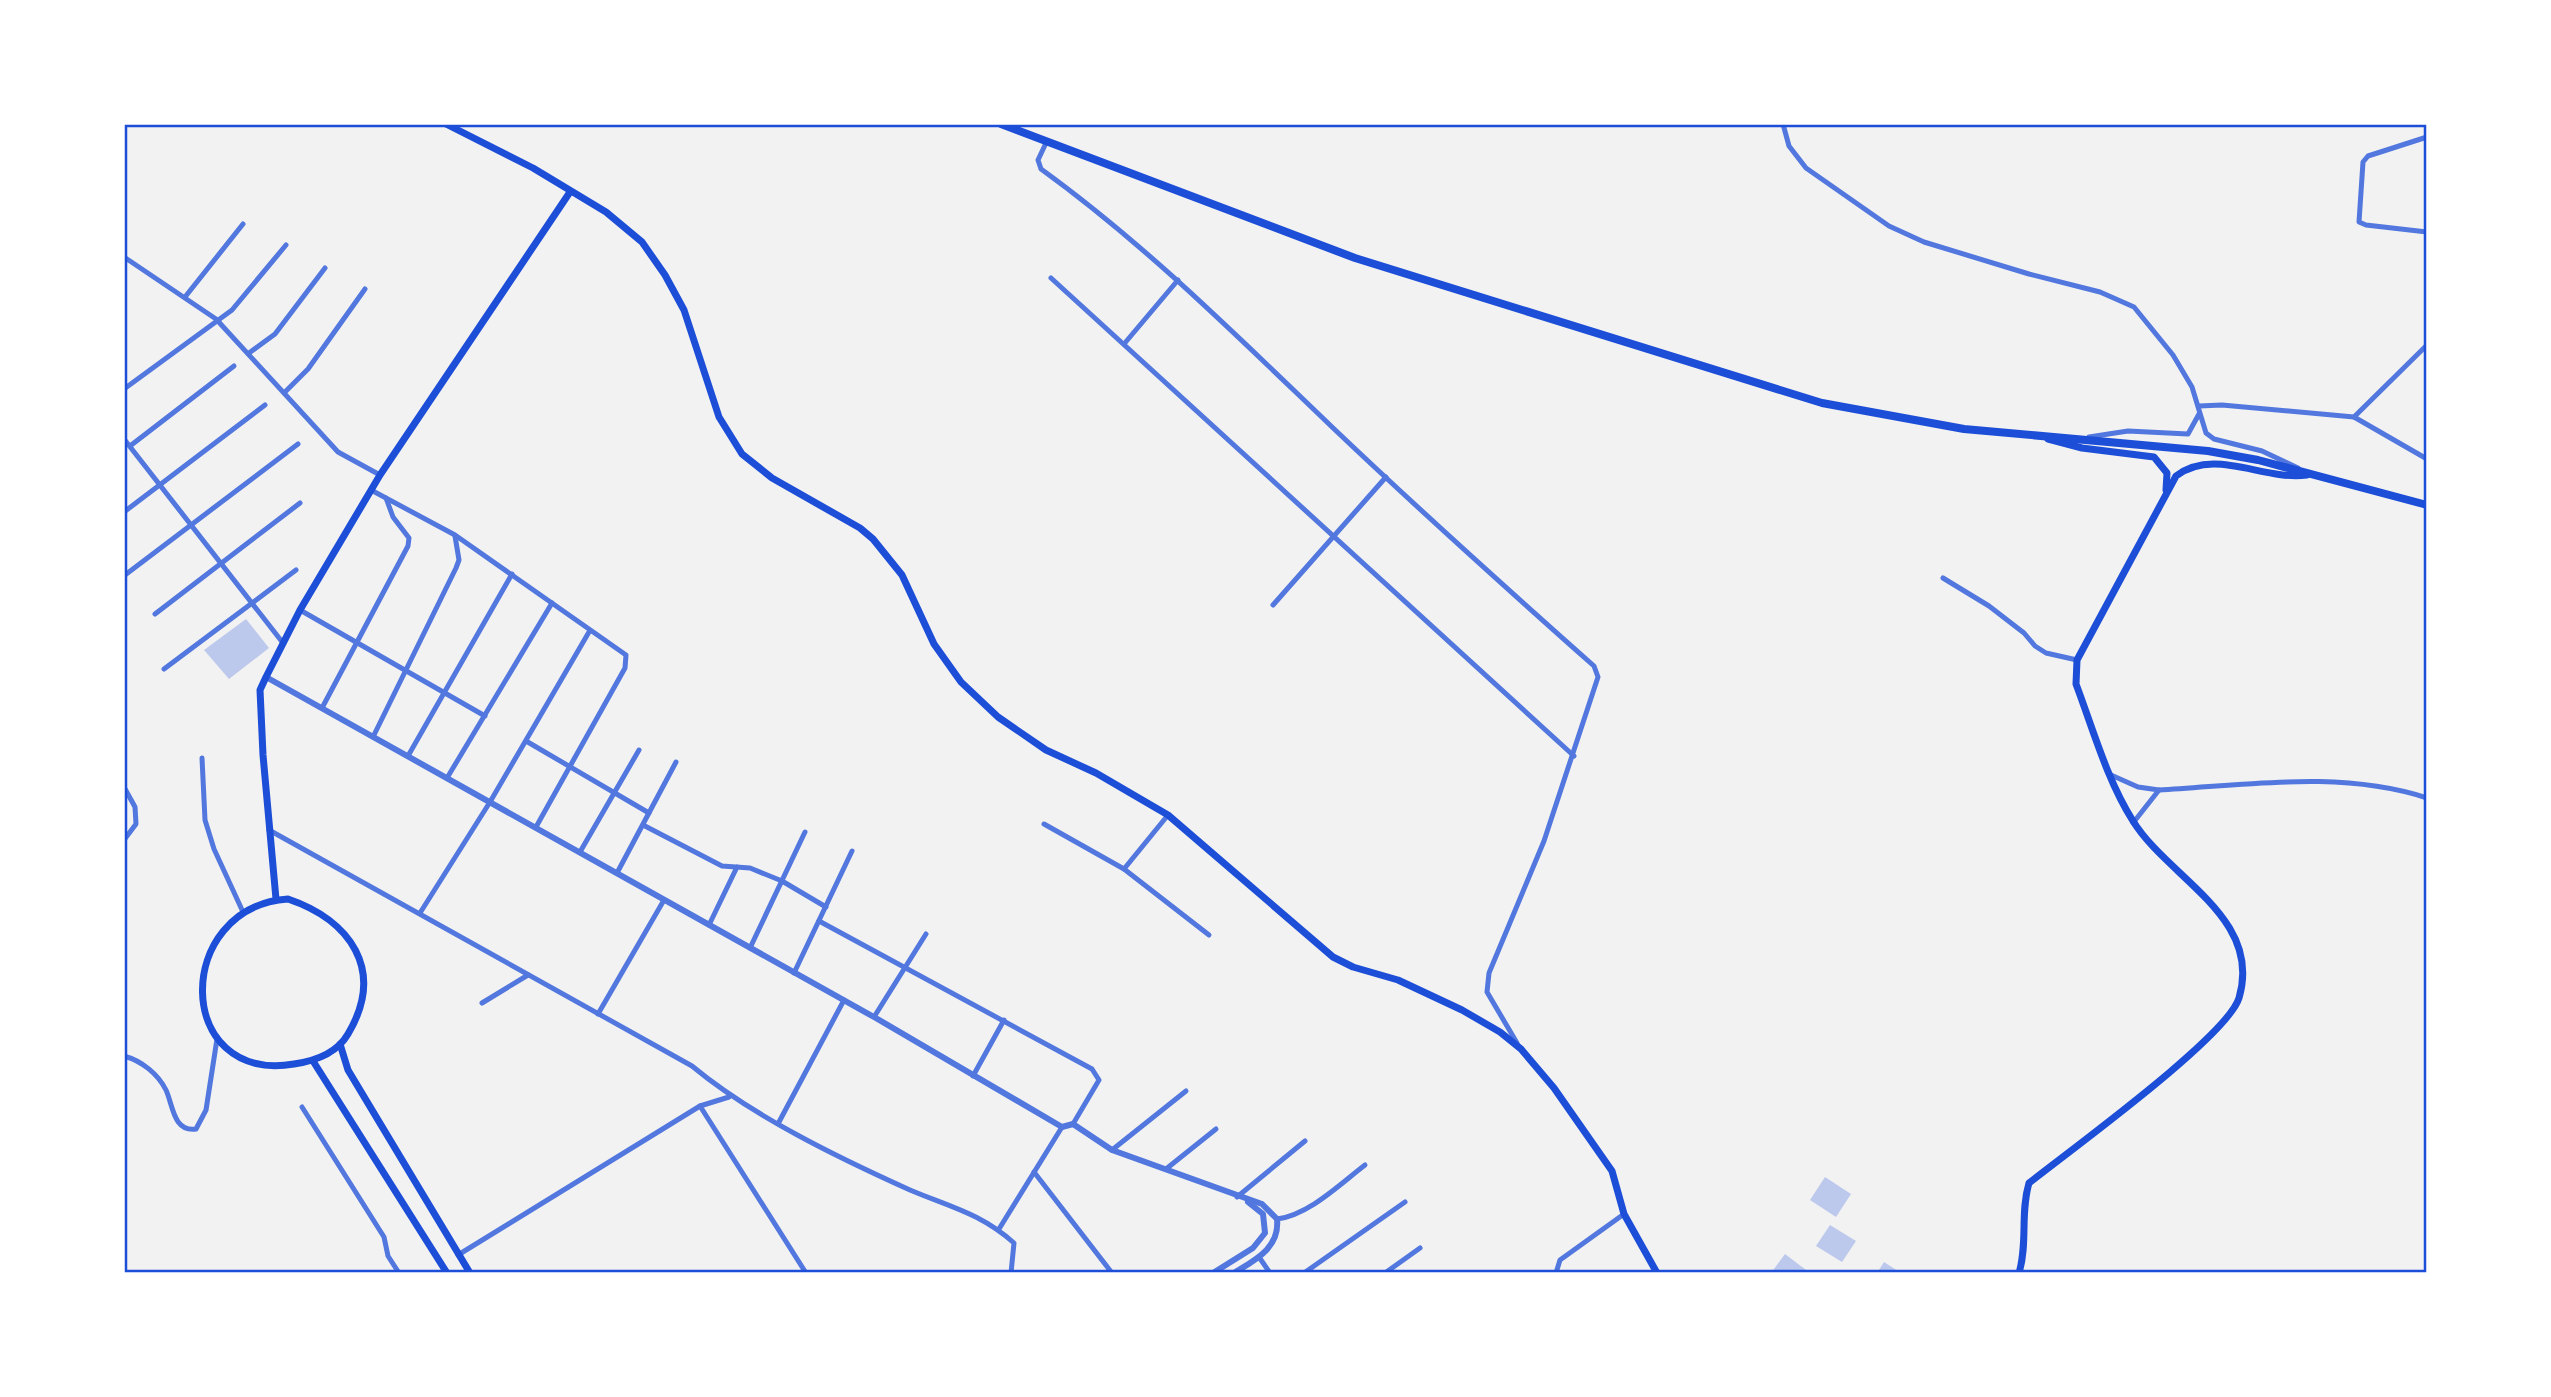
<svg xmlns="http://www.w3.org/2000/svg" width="2551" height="1397" font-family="'Fira Sans Condensed',sans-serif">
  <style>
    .building { fill: #bdc9ec }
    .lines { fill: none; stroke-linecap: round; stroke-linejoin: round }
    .minor { stroke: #5277de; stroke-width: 5 }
    .tertiary { stroke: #5277de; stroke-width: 6 }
    .secondary { stroke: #1d4ed8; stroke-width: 7 }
    .trunk { stroke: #1d4ed8; stroke-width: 8 }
    .neatline { fill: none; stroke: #1d4ed8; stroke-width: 2.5 }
  </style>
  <rect width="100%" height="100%" fill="#f2f2f2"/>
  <!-- building -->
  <g class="building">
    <path d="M246,619L269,648L229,679L204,650Z"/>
    <path d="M1825,1177L1851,1194L1836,1217L1810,1200Z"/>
    <path d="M1830,1225L1856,1241L1842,1262L1816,1246Z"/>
    <path d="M1785,1254L1810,1273H1771Z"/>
    <path d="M1884,1262L1901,1273H1877Z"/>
  </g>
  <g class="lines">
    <!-- minor -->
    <g class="minor">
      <path d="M1783,124L1789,146L1806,168L1889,226L1924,242L2029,274L2100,292L2134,307L2173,355L2192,387L2206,433L2214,439L2262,451L2298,468"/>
      <path d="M2427,137L2368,156L2363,162L2359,222L2366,225L2427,232"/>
      <path d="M1046,143L1038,160L1041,169C1146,245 1237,336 1331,426C1417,508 1505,587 1594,666L1598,677L1544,841L1489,973L1487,992L1517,1043"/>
      <path d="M124,257L216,319L338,452L380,475"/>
      <path d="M1051,278L1574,756"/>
      <path d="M185,297L243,224"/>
      <path d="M1124,344L1178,280"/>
      <path d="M249,353L275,334L325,268"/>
      <path d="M124,389L232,310L286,245"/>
      <path d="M284,393L308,369L365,289"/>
      <path d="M2199,406L2222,405L2354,417L2427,459"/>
      <path d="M2354,417L2427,345"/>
      <path d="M2089,437L2128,431L2188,434L2199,414"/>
      <path d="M124,439L283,643"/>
      <path d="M130,446L234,366"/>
      <path d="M371,490L455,535L626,655L625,668L536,827"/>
      <path d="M124,512L265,405"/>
      <path d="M125,575L298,444"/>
      <path d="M1943,578L1989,606L2024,633L2035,646L2046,653L2077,660"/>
      <path d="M1273,605L1386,477"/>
      <path d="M300,610L485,716"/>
      <path d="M155,614L300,503"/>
      <path d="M164,669L296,570"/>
      <path d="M322,708L408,546L409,538L393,517L386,498"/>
      <path d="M373,737L456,568L459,560L455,536"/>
      <path d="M526,741L649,813"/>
      <path d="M408,756L512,574"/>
      <path d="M202,758L205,820L214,849L243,912"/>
      <path d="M2111,775L2138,787L2159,790L2133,823"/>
      <path d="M447,778L552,603"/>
      <path d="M124,787L135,807L136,824L124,840"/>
      <path d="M2159,790C2248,785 2341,770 2427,798"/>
      <path d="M1044,824L1124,869L1209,935"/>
      <path d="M643,825L722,866L750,868L782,881L826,907"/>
      <path d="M269,830L692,1066C752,1116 839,1158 910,1190C950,1207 980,1213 1014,1243L1011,1273"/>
      <path d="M580,852L639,750"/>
      <path d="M1124,869L1168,815"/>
      <path d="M617,873L676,762"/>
      <path d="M420,913L490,802L589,632"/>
      <path d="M819,921L1092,1069L1099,1080L1073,1124"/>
      <path d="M709,925L737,867"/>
      <path d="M750,948L805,832"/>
      <path d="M794,973L852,851"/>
      <path d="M482,1003L528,975"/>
      <path d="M598,1014L664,900"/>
      <path d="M874,1017L926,934"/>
      <path d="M124,1056C142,1061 158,1074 166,1090C173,1105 173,1132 196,1129L206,1110L217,1039"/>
      <path d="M973,1076L1004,1020"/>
      <path d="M700,1106L806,1273"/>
      <path d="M302,1107L384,1237L388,1256L399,1273"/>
      <path d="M779,1122L844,1000"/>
      <path d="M1112,1150L1186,1091"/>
      <path d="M1166,1169L1216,1129"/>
      <path d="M1034,1172L1112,1273"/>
      <path d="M1237,1197L1305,1141"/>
      <path d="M1277,1219C1309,1215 1340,1184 1365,1165"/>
      <path d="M999,1229L1062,1127"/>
      <path d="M458,1255L700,1106L729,1097"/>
      <path d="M1259,1257L1270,1273"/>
      <path d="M1304,1273L1405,1202"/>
      <path d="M1385,1273L1420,1248"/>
      <path d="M1556,1273L1560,1260L1624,1214"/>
    </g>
    <!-- tertiary -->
    <g class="tertiary">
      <path d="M266,677L874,1017L1062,1127L1073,1124L1112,1150L1262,1204L1277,1219C1280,1248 1255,1260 1234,1273"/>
      <path d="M1213,1273L1253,1248L1265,1233L1263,1214L1248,1202"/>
    </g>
    <!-- secondary -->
    <g class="secondary">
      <path d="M446,124L533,168L606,212L642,242L665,275L684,310L719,417L742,454L772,478L860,528L873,539L902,575L934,644L961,682L998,717L1046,750L1096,773L1168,815L1333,957L1353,967L1398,980L1462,1010L1500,1032L1521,1049L1554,1088L1612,1171L1624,1214L1657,1273"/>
      <path d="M2048,439L2082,448L2154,457L2167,473L2166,490"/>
      <path d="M276,899L263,755L260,690L266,677L300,610L380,475L570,192"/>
      <path d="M288,899C350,920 386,970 348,1034C337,1053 315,1061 294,1064C173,1084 173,907 288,899Z"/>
      <path d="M340,1044L348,1070L470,1273"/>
      <path d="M313,1061L447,1273"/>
      <path d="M2019,1273C2028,1243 2020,1213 2029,1183C2069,1151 2227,1037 2239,998C2263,917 2168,878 2133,821C2107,780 2093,729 2076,684L2077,660L2176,476C2215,447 2263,481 2307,475"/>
    </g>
    <!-- trunk -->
    <path class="trunk" d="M1001,124L1355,258L1822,403L1964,429L2208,451L2258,460L2427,505"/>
  </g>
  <!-- border -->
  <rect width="2551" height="1397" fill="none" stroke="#ffffff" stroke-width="252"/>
  <rect x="126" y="126" width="2299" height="1145" class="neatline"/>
</svg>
